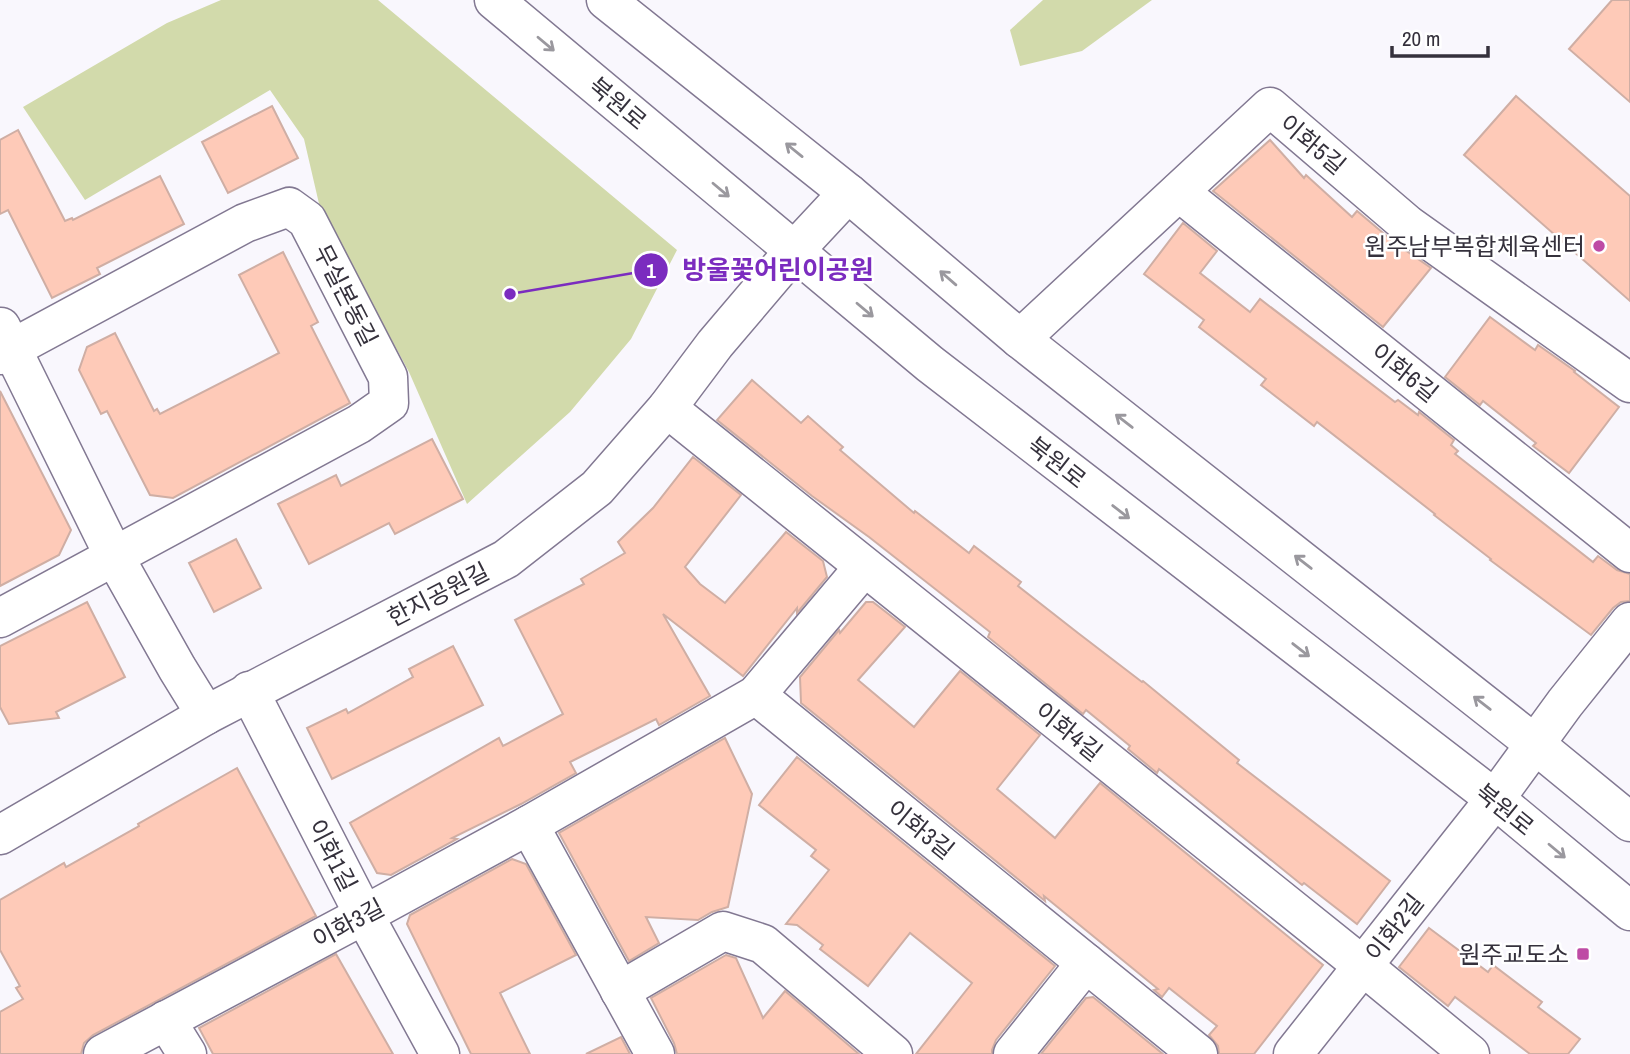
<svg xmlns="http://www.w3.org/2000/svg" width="1630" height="1054" font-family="'Archivo Narrow','Noto Sans KR',sans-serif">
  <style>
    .green { fill: #d2daab }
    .building { fill: #fecab8; stroke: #cfaea4; stroke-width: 2 }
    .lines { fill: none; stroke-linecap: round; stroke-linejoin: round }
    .minor-casing { stroke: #827892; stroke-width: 41 }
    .minor { stroke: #fff; stroke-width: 38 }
    .oneway { stroke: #9a989e }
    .poi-dot { fill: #be4ba5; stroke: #fff; stroke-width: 2.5 }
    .labels { text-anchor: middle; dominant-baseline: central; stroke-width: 5; stroke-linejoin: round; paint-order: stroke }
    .street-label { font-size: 24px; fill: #35313c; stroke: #fff }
    .poi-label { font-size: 24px; fill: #35313c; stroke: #fff; text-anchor: end }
    .leader { fill: none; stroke: #7b2cbf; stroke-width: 2.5 }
    .callout-dot { fill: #7b2cbf; stroke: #fff; stroke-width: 2.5 }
    .mark-label { font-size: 21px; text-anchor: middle; font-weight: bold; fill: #fff }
    .callout-label { font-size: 26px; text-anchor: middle; font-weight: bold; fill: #7b2cbf; stroke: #fff; stroke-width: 5; stroke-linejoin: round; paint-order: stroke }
  </style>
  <rect width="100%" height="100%" fill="#f9f7fd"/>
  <!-- green -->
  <g class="green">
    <path d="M221,0H378L677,250L631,339L570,412L467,504L409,372L320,208L304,139L270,90L85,200L23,107L167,23Z"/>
    <path d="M1043,0H1152L1082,51L1020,66L1010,30Z"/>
  </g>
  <!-- building -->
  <g class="building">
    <path d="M1612,0H1630V102L1569,49Z"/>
    <path d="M1516,96L1630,196V301L1464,155Z"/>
    <path d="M272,106L298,158L228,193L202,142Z"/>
    <path d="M18,130L65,221L72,218L73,220L160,176L184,224L97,268L100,274L52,298L8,210L0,214V140Z"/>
    <path d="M1270,140L1304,178L1306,175L1352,217L1357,211L1395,243L1431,268L1383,327L1213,191Z"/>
    <path d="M1183,223L1217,251L1200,273L1250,312L1260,299L1395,402L1398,400L1418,415L1419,412L1454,440L1451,445L1458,451L1455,454L1593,562L1598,556L1617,570L1630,574V601L1621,602L1613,608L1591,635L1490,560L1491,559L1434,515L1435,514L1317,422L1314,426L1261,385L1266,379L1199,327L1204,320L1144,274Z"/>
    <path d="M283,252L318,322L311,326L350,403L173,498L150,495L107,411L101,414L79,370L87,347L115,333L154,411L157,409L160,414L279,353L239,275Z"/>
    <path d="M1490,317L1535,350L1538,345L1575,371L1574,372L1619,407L1569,473L1533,446L1536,443L1483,401L1480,405L1445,377Z"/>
    <path d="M752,380L801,423L808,416L843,447L840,450L914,513L915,511L969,553L974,546L1021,582L1018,586L1078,633L1142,682L1143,681L1239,760L1237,763L1390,881L1357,924L1304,883L1302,885L1159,769L1157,773L1128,749L1130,746L1086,710L1083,714L988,637L990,632L869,537L812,496L717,420Z"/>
    <path d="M0,391L71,530L59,555L0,586Z"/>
    <path d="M432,439L463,499L395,534L389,523L309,564L278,504L336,475L341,486Z"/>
    <path d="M693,457L741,495L685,567L700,584L725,603L786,532L823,561L827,577L797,613V608L743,676L663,614L710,696L659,725L656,719L570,762L576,773L521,804L452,838L457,839L391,875L377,873L350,823L499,738L503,746L563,714L515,620L584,584L581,579L625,553L618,542L653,508Z"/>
    <path d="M236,539L261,588L214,612L189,563Z"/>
    <path d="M87,602L125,677L56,712L59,718L9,724L0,707V646Z"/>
    <path d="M866,602H873L905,627L858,680L914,727L960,671L1040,735L997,789L1055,838L1100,783L1323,965L1254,1054H1219L1218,1046L1209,1035L1217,1026L1169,988L1162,997L1154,990L1158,989L1044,896L1045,901L801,703L800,677L839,630L840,633Z"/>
    <path d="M453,646L483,705L332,779L307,728L346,709L348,713L413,677L409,669Z"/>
    <path d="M725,738L752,794L728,907L712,912L698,920L646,917L659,943L629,961L559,833Z"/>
    <path d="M797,757L1055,966L996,1040L992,1050V1054H916L972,983L910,933L868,986L820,949L823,945L797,925L786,924L829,870L811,856L816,850L759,805Z"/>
    <path d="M237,768L316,916L93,1035L84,1043L81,1054H0V1012L23,999L16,988L20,986L0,950V900L64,863L66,867L139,826L138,824Z"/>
    <path d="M512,859L526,864L576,955L500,993L530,1054H471L407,924L410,915Z"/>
    <path d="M1429,928L1488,972L1493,965L1542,1002L1538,1007L1580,1039L1568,1054H1530L1455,997L1448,1006L1399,967Z"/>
    <path d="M336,954L393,1054H213L199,1028Z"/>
    <path d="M726,955L736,958L763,1018L785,991L859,1054H677L674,1043L651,998Z"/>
    <path d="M1093,997L1163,1054H1041L1086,998Z"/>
    <path d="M621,1037L630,1054H586Z"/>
  </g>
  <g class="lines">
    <defs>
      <g id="minor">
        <path d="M494,0L930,364L1495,799L1630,911"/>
        <path d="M606,0L848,193L1020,339L1536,745L1630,822"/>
        <path d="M1179,192L1630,553"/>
        <path d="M1,327L114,556L177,668L206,715"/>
        <path d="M1020,339L1270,107L1408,225L1630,383"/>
        <path d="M0,355L245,223L289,207L307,220L388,377L389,403L359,424L0,618"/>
        <path d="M667,408L1363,966L1470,1054"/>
        <path d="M249,691L364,915L440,1054"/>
        <path d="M756,695L1198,1054"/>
        <path d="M529,825L655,1054"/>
        <path d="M0,835L206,715L506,559L597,488L667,408L715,344L794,251L848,193"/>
        <path d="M620,991L723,931L763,944L893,1054"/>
        <path d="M166,1020L187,1054"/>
        <path d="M103,1054L364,915L529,825L756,695L864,567"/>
        <path d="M1013,1054L1086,963"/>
        <path d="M1293,1054L1495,799L1565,703L1630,622"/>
      </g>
    </defs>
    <!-- minor casing -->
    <use href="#minor" class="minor-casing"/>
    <!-- minor -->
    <use href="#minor" class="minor"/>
  </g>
  <!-- one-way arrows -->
  <defs><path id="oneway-shaft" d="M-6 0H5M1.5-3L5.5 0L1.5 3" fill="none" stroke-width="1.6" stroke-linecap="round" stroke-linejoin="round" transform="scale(1.75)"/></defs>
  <g class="oneway">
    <use href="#oneway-shaft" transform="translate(546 44) rotate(40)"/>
    <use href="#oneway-shaft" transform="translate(794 150) rotate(-141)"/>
    <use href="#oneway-shaft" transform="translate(721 190) rotate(40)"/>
    <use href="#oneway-shaft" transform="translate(948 278) rotate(-139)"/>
    <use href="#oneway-shaft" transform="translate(865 310) rotate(40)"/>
    <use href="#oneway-shaft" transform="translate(1124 421) rotate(-142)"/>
    <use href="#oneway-shaft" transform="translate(1121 512) rotate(38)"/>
    <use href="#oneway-shaft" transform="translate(1303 562) rotate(-142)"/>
    <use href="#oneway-shaft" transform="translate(1301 650) rotate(38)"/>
    <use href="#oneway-shaft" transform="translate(1482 703) rotate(-142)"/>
    <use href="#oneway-shaft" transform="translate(1557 851) rotate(40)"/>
  </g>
  <!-- markers -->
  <g class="poi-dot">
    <circle cx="1599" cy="246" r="7"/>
    <rect x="1576" y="947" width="14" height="14" rx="3.5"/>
  </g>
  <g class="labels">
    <!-- street labels -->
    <g class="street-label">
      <text transform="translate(618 103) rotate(40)">북원로</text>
      <text transform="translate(1313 144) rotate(40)">이화5길</text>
      <text transform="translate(346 295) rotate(63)">무실본동길</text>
      <text transform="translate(1405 372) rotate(39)">이화6길</text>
      <text transform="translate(1057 462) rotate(38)">북원로</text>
      <text transform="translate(438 594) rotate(-27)">한지공원길</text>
      <text transform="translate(1069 731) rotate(39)">이화4길</text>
      <text transform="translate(1505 809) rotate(39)">북원로</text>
      <text transform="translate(921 829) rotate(39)">이화3길</text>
      <text transform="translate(333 855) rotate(63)">이화1길</text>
      <text transform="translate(348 923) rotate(-28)">이화3길</text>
      <text transform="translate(1394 927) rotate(-52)">이화2길</text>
    </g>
    <!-- poi labels -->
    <g class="poi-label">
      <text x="1585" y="246">원주남부복합체육센터</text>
      <text x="1569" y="954">원주교도소</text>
    </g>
  </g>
  <!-- callouts -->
  <path class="leader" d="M510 294L651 270"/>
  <g class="callout-dot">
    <circle cx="510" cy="294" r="7"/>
    <circle cx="651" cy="270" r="18"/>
  </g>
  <g class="mark-label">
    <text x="651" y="278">1</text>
  </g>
  <g class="callout-label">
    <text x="778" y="279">방울꽃어린이공원</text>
  </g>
  <!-- scale -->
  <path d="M1392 46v10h96v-10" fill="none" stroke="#35313c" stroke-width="3.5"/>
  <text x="1402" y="46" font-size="21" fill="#35313c" stroke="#ffffff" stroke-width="5" paint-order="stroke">20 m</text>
</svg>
